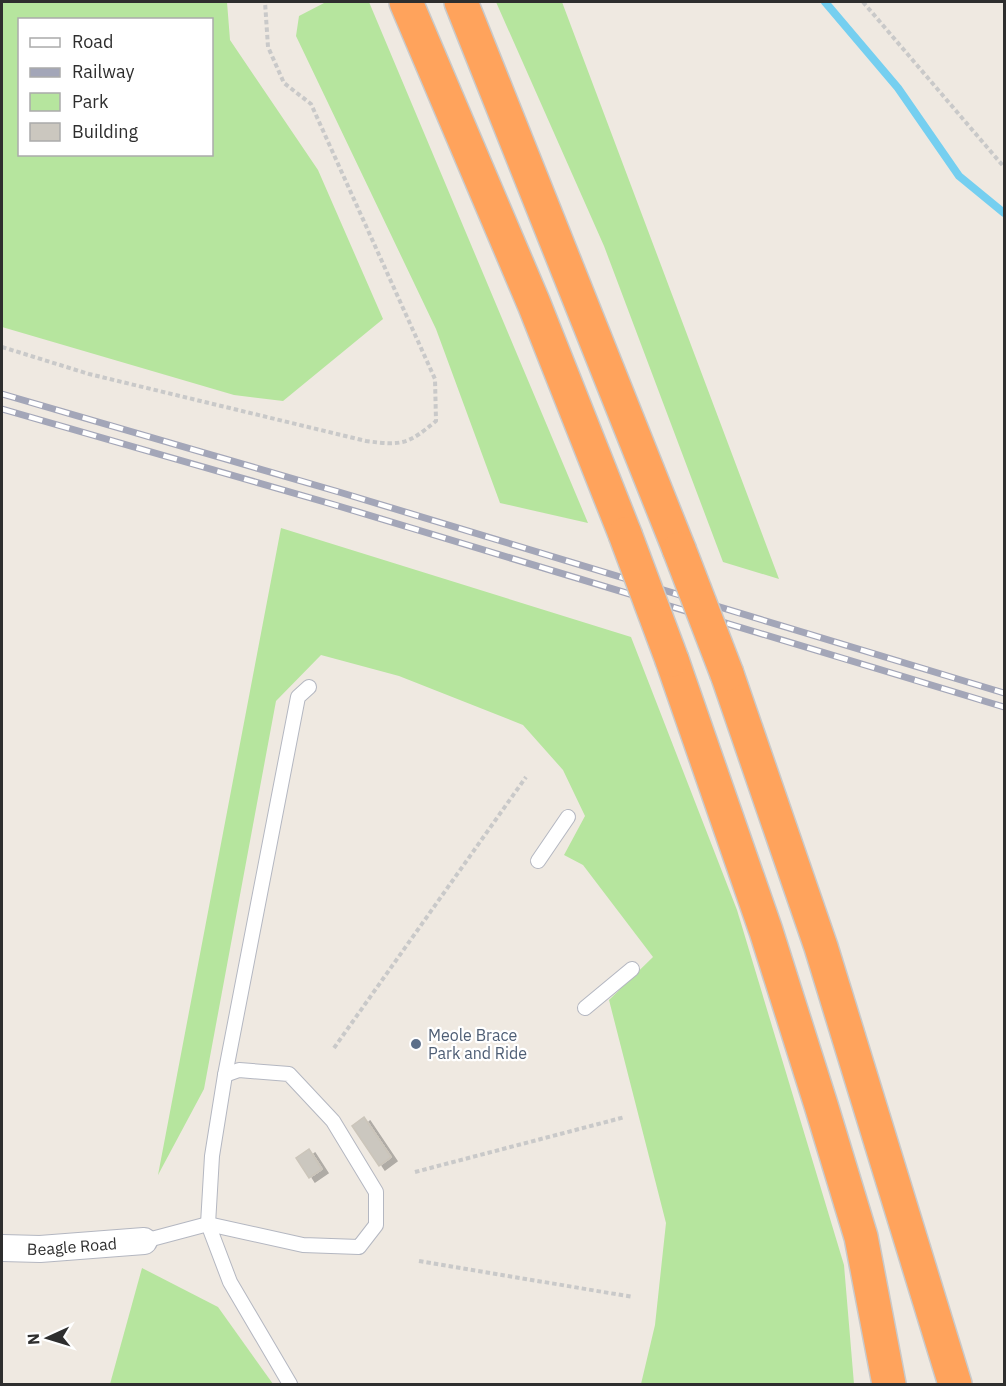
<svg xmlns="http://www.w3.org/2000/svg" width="1006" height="1386" font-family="'IBM Plex Sans',sans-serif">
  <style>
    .green { fill: #b6e59e; fill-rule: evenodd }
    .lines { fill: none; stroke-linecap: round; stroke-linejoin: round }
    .stream { stroke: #75cff0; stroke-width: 8 }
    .building { fill: #cbc7bf; stroke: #cbc5ba; stroke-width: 1.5; filter: url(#shadow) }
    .lane-casing { stroke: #b4b7c1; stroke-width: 16 }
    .street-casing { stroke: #b4b7c1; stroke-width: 28 }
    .highway-casing { stroke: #c9c9c9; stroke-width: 36 }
    .path { stroke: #c9c9c9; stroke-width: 4; stroke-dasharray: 4.5 3; stroke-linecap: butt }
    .lane { stroke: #fff; stroke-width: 14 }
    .street { stroke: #fff; stroke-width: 26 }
    .highway { stroke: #ffa35c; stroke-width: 33 }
    .rail-casing { stroke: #a3a6b8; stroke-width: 7 }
    .rail { stroke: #fff; stroke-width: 4.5; stroke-dasharray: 14; stroke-linecap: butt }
    .highway-bridge-casing { stroke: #c9c9c9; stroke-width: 36; stroke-linecap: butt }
    .highway-bridge { stroke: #ffa35c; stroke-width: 33 }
    .service-dot { fill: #5c6f8a; stroke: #fff; stroke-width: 2 }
    .labels { text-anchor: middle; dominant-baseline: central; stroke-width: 4.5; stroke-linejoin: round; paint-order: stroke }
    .service-label { font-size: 16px; fill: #4e5e75; stroke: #fff; text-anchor: start }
    .street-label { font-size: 16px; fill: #2e2e2e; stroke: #fff }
  </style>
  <defs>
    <filter id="shadow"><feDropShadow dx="6" dy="4" stdDeviation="0" flood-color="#0004"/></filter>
  </defs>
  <rect width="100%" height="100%" fill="#efe9e1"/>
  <!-- green -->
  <g class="green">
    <path d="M2,2H227L230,40L318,170L383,319L283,401L234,395L2,327ZM20,20H212V154H20Z"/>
    <path d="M326,2H369L588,523L500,503L436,329L296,36L299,16Z"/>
    <path d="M496,2H562L779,579L723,562L604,246Z"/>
    <path d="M281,528L631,637L737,910L844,1265L854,1384H641L655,1325L666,1223L609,1000L653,957L583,865L564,855L585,816L563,770L523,725L399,676L321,655L276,701L204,1089L158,1175Z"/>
    <path d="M142,1268L218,1307L273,1384H110Z"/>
  </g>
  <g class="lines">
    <!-- stream -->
    <path class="stream" d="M825,2L898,88L959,176L1004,213"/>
  </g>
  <!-- building -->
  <g class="building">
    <path d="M364,1117L391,1157L379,1166L352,1126Z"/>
    <path d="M309,1149L322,1169L309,1178L296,1158Z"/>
  </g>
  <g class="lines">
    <defs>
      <g id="lane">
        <path d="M538,861L568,817"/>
        <path d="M585,1008L632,969"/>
        <path d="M144,1241L208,1224L303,1245L359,1247L376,1225V1192L333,1121L289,1074L239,1070L225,1075"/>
        <path d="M290,1384L230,1282L208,1224L212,1156L225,1075L298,697L309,687"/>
      </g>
      <g id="street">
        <path id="s1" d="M2,1248L40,1249L144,1241"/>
      </g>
      <g id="highway">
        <path d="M406,2L534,304L625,534"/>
        <path d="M461,2L679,549"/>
        <path d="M672,660L766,931L821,1105L861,1237L889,1384"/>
        <path d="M727,674L821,947L955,1384"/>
      </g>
    </defs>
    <!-- lane casing -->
    <use href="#lane" class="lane-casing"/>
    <!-- street casing -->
    <use href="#street" class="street-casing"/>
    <!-- highway casing -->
    <use href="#highway" class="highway-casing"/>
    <!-- path -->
    <g class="path">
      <path d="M863,2L1004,167"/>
      <path d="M2,347L89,374L366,441C403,446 408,444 436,421L435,379L311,104L284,83L268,47L265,2"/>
      <path d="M334,1048L526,777"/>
      <path d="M415,1172L625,1117"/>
      <path d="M419,1261L633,1297"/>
    </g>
    <!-- lane -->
    <use href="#lane" class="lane"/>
    <!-- street -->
    <use href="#street" class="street"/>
    <!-- highway -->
    <use href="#highway" class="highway"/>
    <defs>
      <g id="rail">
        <path d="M2,394L339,492L1004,693"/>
        <path d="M2,409L335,505L1004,707"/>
      </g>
    </defs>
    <!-- rail casing -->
    <use href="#rail" class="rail-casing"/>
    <!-- rail -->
    <use href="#rail" class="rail"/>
    <defs>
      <g id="highway-bridge">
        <path d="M625,534L672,660"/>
        <path d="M679,549L727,674"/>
      </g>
    </defs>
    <!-- highway-bridge casing -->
    <use href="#highway-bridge" class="highway-bridge-casing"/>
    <!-- highway-bridge -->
    <use href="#highway-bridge" class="highway-bridge"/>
  </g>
  <!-- markers -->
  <circle class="service-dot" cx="416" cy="1044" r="6"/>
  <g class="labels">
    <!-- service labels -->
    <g class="service-label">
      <text x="428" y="1035">Meole Brace<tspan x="428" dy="18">Park and Ride</tspan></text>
    </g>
    <!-- street labels -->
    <g class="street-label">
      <text stroke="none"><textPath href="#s1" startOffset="70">Beagle Road</textPath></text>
    </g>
  </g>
  <!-- border -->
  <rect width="1006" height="1386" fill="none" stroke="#2e2e2e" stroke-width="6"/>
  <!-- legend -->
  <rect x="18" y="18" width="195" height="138" fill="#ffffff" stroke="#ababab" stroke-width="1.5"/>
  <rect x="30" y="38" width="30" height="9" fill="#ffffff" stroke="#ababab" stroke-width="1.5"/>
  <text x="72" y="48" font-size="18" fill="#2e2e2e">Road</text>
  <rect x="30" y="68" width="30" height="9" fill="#a3a6b8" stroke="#ababab" stroke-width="1.5"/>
  <text x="72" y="78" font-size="18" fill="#2e2e2e">Railway</text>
  <rect x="30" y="93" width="30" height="18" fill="#b6e59e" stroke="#ababab" stroke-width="1.5"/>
  <text x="72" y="108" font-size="18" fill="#2e2e2e">Park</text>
  <rect x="30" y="123" width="30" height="18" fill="#cbc7bf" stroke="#ababab" stroke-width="1.5"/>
  <text x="72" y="138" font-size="18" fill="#2e2e2e">Building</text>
  <!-- north arrow -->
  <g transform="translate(48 1338) rotate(266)" stroke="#ffffff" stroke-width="4.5" paint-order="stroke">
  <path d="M0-4.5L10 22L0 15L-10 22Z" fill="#2e2e2e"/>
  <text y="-9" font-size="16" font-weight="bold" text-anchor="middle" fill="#2e2e2e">N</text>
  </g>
</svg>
